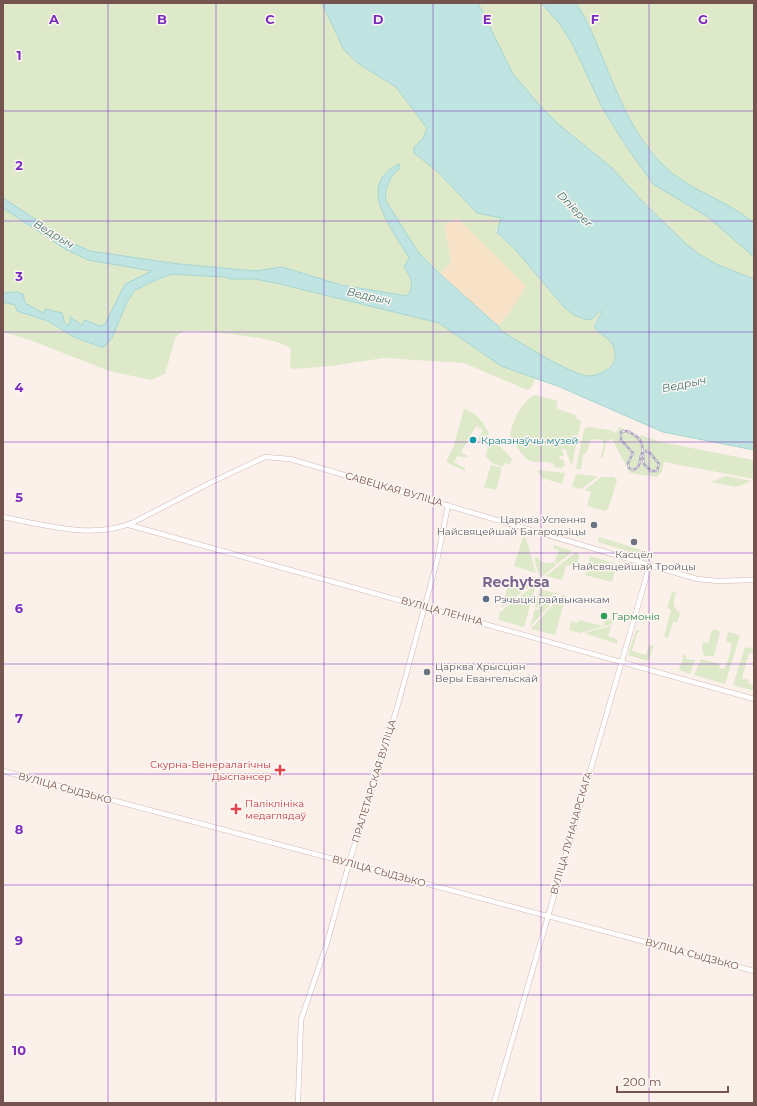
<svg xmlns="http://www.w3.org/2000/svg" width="757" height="1106" font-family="Montserrat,sans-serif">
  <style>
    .green { fill: #dde9c9 }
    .sand { fill: #f8e2c7 }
    .water { fill: #bfe4e1; stroke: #a6d6d2 }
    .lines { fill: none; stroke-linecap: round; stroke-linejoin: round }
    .minor-casing { stroke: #cfb9b2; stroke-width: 5.5 }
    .minor { stroke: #fff; stroke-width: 4.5 }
    .rail-casing { stroke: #b1a8c6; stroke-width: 2.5 }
    .rail { stroke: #fef6f1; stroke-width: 1; stroke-dasharray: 3; stroke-linecap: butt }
    .grid { fill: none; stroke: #7b2cbf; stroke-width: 1; stroke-opacity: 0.55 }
    .culture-dot { fill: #0f9aa8; stroke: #fef6f1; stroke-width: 1.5 }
    .worship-dot { fill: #6b7280; stroke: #fef6f1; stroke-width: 1.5 }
    .service-dot { fill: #5c6f8a; stroke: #fef6f1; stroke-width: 1.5 }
    .leisure-dot { fill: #2e9e5b; stroke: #fef6f1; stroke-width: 1.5 }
    .health-dot { fill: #e0444e; stroke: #fef6f1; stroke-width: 1.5 }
    .labels { text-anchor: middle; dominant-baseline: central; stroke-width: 3; stroke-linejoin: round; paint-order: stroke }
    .culture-label { font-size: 10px; fill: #0d838f; stroke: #fef6f1; text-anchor: start }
    .street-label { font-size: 10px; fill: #75534e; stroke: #fef6f1 }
    .worship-label { font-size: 10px; fill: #5b616d; stroke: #fef6f1; text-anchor: end }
    .service-label { font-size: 10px; fill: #4e5e75; stroke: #fef6f1; text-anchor: start }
    .leisure-label { font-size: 10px; fill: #27864d; stroke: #fef6f1; text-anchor: start }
    .health-label { font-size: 10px; fill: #be3a42; stroke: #fef6f1; text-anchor: end }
    .water-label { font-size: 11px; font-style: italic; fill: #427976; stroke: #fef6f1 }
    .district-label { font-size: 14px; font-weight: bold; fill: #796690; stroke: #fef6f1 }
    .grid-label { font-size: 13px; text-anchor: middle; font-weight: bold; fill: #7b2cbf; stroke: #fef6f1; stroke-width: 3; stroke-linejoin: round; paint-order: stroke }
  </style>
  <rect width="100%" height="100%" fill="#fbf1ea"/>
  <!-- green -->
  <g class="green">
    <path d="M3,3H322L344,50L359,64L396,87L427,128L426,135L414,153L437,171L477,213L501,218V223L496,231L499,236L515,249L569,311L582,319H592L598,312H602L594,323C597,337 622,338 614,364C608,370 598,375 589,376C571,376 519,341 501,331L498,326L510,312L445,225L451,262L440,274L418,252L386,201C384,186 390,178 400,168L399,164L393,167L383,175L379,204L409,258L404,267C411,278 415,285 407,296L341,285L282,267L256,271L179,264L90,251L72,243L3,198Z"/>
    <path d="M478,3H541L559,23L572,43L602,107L622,140L653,184L708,217L748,250L754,257V279L718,265L699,254L686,244L641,200L612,168L557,123L543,109L513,74Z"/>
    <path d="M575,3H754V223C726,199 688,191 662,164C618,119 608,54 575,3Z"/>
    <path d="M3,208L65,249L88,260L153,271L125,284L105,324C92,329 81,324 70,318V324L67,325L64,321L43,313L25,303V299L8,292L3,293Z"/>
    <path d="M172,274L225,277L230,279H255L280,284L439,323L501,366L536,378L531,388L527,390L464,363L384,358L331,366L292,369L290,367L291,349C284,338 203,330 187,331C181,332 178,334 175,339L165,374L151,380L109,371L30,340L3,332V302L16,305L17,311L48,321L74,337L101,347L135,290Z"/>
    <path d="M535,395L558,401L556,408L575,415L577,419L581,421L572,466L565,449H562L564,456H559L560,459L564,460L565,466L561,468L554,467L553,464C546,461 541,462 534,462C524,461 513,442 510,434C513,421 522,400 535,395Z"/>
    <path d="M464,409C477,413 482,421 489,433L483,443L479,441V437L483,430L476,426L461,452L468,456L466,458L457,456L454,462L465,468V471L446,462L454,445Z"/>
    <path d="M589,427L610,430L615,433L620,427L639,438L641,435L661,442L753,460L754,479L664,462L662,472L657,477L630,473L612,439L606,442L603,458L601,457L604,444L602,440L595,439L590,441L587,452L583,454L581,469H576L584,429Z"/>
    <path d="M494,442L503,449L512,459L510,464L504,463L503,467L492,463L485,456L489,445Z"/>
    <path d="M491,465L502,468L496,490L484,487Z"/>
    <path d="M537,470L565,473L562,484L542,478Z"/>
    <path d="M576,474L595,476H598L582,489L572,487Z"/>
    <path d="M726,476L752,481L736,487L711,482Z"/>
    <path d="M601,477H614L617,480L609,507L605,511L587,506L591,492L585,490Z"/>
    <path d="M523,537L526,538L536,573L514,566Z"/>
    <path d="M599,537L642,550L640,555L598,542Z"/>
    <path d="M554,545L572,551L571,553L557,564L555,561L559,550L553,548Z"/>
    <path d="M576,552L579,554L578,563L566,566L562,580L546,576Z"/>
    <path d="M590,556L617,564L612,582L585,575Z"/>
    <path d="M537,557C540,562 549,565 554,562L556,565L543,576L539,575L534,559Z"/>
    <path d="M510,580L530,586L501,608Z"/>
    <path d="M532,587L535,588L524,627L498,620L500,612Z"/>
    <path d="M540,589L558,594L556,598L530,627L535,609L539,610L540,608L535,607Z"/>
    <path d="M672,592L676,593C673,601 672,607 680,613L677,623L673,622L668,638L664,637L671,610L667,608Z"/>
    <path d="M562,595L566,596L555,635L531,629L558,599H561Z"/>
    <path d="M606,618L613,620L612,624L580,633L569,630L571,621L578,623L579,620L603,626Z"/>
    <path d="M611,626L608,636L618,640L617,644L584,633Z"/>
    <path d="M715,629L720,632L714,656H704L702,647L703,642L709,643L711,631Z"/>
    <path d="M636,630L640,631L637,634L632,651L646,655L649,645L654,646L648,661L628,655Z"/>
    <path d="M728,632L740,635L725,684L694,675L701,659L720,664L719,668L724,669C727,666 732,648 731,643L726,642Z"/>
    <path d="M745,647L754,649V654L749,653L742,678L749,680L748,684L754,685V691L733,685Z"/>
    <path d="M684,654L686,655V659L695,660L690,674L679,670Z"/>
  </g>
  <!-- sand -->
  <path class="sand" d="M457,218L526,286L510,312L498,326L440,274L451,262L445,225Z"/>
  <!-- water -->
  <g class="water">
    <path d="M322,3H478L513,74L543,109L557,123L612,168L641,200L686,244L699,254L718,265L754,279V450L663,432L560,387L501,366L439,323L280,284L255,279H230L225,277L204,276L172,274L161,278L135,290L127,302L112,338L104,347H101L74,337L48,321L17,311L15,305L3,302V293L16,292L23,294L25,303L43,313L45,309L62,313L64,321L67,325L70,324V317L82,325L85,320L99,326L105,324L125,284L152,271L88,260L65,249L3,208V198L72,243L90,251L179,264L256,271L282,267L341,285L407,296C415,285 411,278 404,267L409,258C393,229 354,185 399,164L400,168C390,177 384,187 386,201L418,252L440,274L498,326L501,331C520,342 569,374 588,376C594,376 603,373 608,369C616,364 616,356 614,348C610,337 599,335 594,326L602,312L600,311L592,319L587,320L574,315L563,306L515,249L497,233L501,218L477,213L437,171L414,153V147L423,139L427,128L396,87L359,64L344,50Z"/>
    <path d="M541,3H575L580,9C608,59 620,122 662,164C688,191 726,199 754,223V257L708,217L653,184L622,140L602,107L572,43L559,23Z"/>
  </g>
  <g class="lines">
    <defs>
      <g id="minor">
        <path d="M3,517C45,525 94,540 134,522L214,481L265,457L290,459L697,579L718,581L754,580"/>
        <path d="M129,525L754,699"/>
        <path d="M3,771L754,971"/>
        <path d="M298,1103L301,1020L327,943L349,863L397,708L437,561L448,505"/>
        <path d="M494,1103L650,564"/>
      </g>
    </defs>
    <!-- minor casing -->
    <use href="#minor" class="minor-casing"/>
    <!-- minor -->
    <use href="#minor" class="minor"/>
    <defs>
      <path id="rail" d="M645,451H643C638,458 643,467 633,470L629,468L628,463L633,453L621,440V432L627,431C647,440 641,446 644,464L651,471H657L659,464L650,453L645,451"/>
    </defs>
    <!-- rail casing -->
    <use href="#rail" class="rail-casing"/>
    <!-- rail -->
    <use href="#rail" class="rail"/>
  </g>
  <!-- grid -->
  <path class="grid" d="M108,3V1103M216,3V1103M324,3V1103M433,3V1103M541,3V1103M649,3V1103M3,111H754M3,221H754M3,332H754M3,442H754M3,553H754M3,664H754M3,774H754M3,885H754M3,995H754"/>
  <!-- markers -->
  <circle class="culture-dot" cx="473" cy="440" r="4"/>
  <g class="worship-dot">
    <circle cx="594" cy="525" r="4"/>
    <circle cx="634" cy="542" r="4"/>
    <circle cx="427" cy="672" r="4"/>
  </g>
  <circle class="service-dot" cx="486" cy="599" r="4"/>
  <circle class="leisure-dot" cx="604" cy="616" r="4"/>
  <g class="health-dot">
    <path d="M278 764h4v4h4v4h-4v4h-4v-4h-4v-4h4z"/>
    <path d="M234 803h4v4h4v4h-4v4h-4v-4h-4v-4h4z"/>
  </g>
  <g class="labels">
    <!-- culture labels -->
    <g class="culture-label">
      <text x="481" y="440">Краязнаўчы музей</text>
    </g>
    <!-- street labels -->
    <g class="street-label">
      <text transform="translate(394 489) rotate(16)">САВЕЦКАЯ ВУЛІЦА</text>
      <text transform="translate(442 611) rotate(15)">ВУЛІЦА ЛЕНІНА</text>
      <text transform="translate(374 781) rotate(-73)">ПРАЛЕТАРСКАЯ ВУЛІЦА</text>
      <text transform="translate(65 788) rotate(15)">ВУЛІЦА СЫДЗЬКО</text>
      <text transform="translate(571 833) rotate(-74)">ВУЛІЦА ЛУНАЧАРСКАГА</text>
      <text transform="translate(379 871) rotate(15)">ВУЛІЦА СЫДЗЬКО</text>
      <text transform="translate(692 954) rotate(15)">ВУЛІЦА СЫДЗЬКО</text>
    </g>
    <!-- worship labels -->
    <g class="worship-label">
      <text x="586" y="519">Царква Успення<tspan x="586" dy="12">Найсвяцейшай Багародзіцы</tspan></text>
      <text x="634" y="554" text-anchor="middle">Касцёл<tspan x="634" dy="12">Найсвяцейшай Тройцы</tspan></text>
      <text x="435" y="666" text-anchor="start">Царква Хрысціян<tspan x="435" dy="12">Веры Евангельскай</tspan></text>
    </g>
    <!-- service labels -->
    <g class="service-label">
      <text x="494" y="599">Рэчыцкі райвыканкам</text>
    </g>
    <!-- leisure labels -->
    <g class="leisure-label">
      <text x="612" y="616">Гармонія</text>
    </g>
    <!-- health labels -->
    <g class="health-label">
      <text x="271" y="764">Скурна-Венералагічны<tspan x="271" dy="12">Дыспансер</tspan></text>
      <text x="245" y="803" text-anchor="start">Паліклініка<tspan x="245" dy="12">медаглядаў</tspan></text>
    </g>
    <!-- water labels -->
    <g class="water-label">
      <text transform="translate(575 209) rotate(46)">Dnieper</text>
      <text transform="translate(54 234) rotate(31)">Ведрыч</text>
      <text transform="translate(369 296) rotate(13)">Ведрыч</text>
      <text transform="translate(684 384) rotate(-12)">Ведрыч</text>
    </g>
    <!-- district labels -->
    <g class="district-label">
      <text x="516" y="582">Rechytsa</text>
    </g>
  </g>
  <g class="grid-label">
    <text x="54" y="24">A</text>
    <text x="162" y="24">B</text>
    <text x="270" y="24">C</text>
    <text x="378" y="24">D</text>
    <text x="487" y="24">E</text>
    <text x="595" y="24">F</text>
    <text x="703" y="24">G</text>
    <text x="19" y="60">1</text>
    <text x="19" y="170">2</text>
    <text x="19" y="281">3</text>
    <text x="19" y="392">4</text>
    <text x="19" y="502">5</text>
    <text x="19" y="613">6</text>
    <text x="19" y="723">7</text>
    <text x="19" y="834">8</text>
    <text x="19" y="945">9</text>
    <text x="19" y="1055">10</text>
  </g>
  <!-- border -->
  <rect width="757" height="1106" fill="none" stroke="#75534e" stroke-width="8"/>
  <!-- scale -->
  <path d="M617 1086v6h111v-6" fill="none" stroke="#75534e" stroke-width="2"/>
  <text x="623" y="1086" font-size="12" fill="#75534e" stroke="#fef6f1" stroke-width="3" paint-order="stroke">200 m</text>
</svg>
